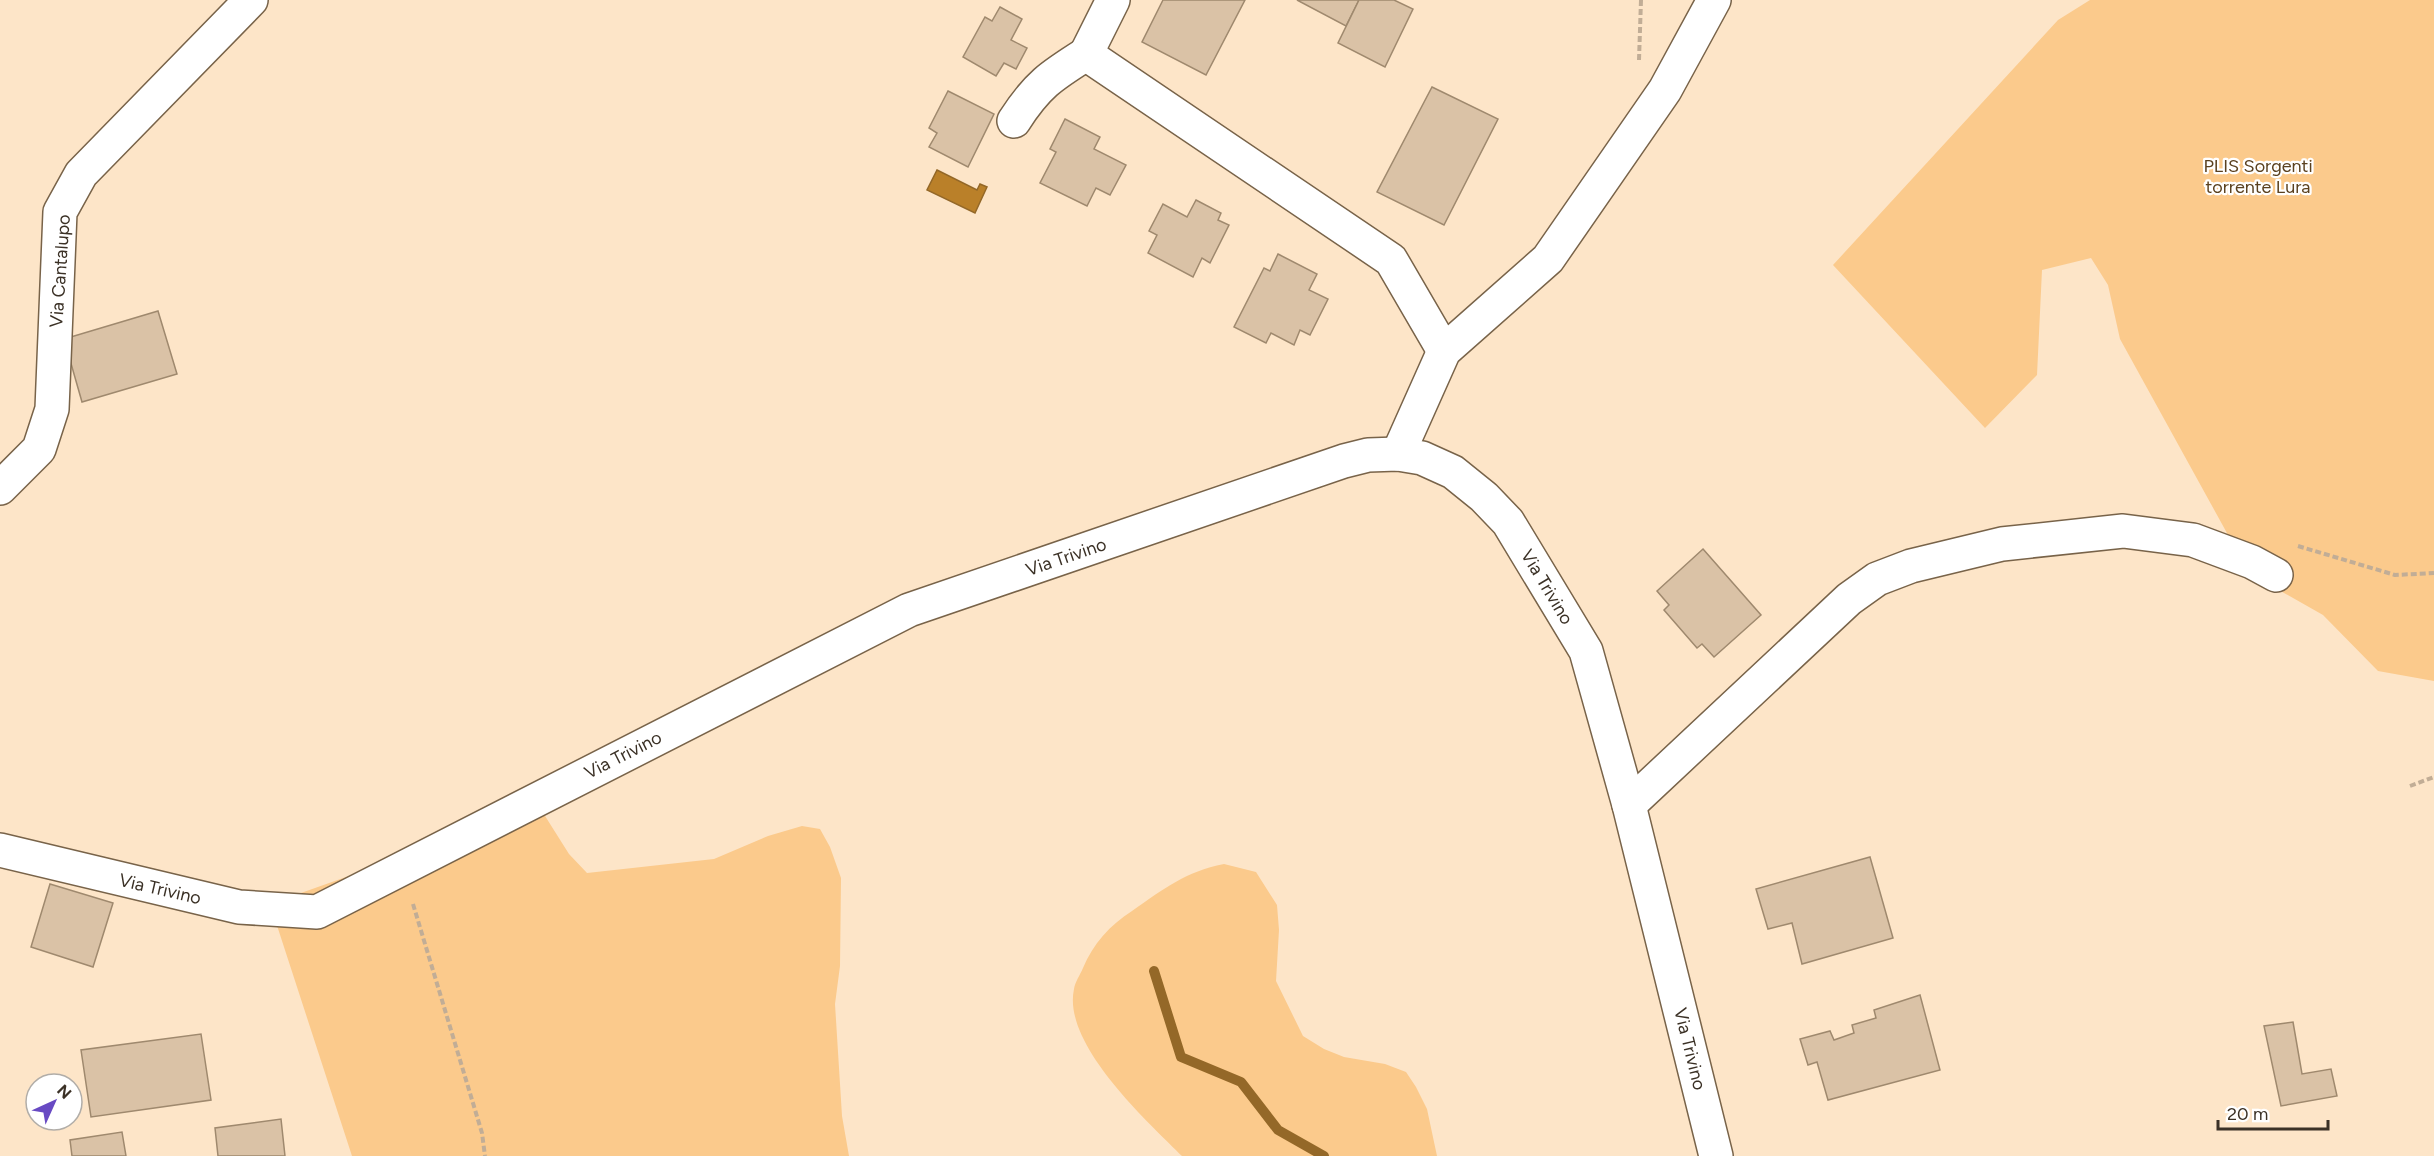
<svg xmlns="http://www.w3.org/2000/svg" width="2434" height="1156" font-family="Figtree,sans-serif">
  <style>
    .green { fill: #fbca8c }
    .water { fill: #ba8029; stroke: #946828; stroke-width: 1.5 }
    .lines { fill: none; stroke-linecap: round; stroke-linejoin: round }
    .stream { stroke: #946828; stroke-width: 10 }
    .building { fill: #dac2a6; stroke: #9f896e; stroke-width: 1.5 }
    .minor-casing { stroke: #786349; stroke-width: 36 }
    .path { stroke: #c1ad96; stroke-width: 4; stroke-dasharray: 6 3; stroke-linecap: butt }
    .minor { stroke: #fff; stroke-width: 33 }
    .labels { text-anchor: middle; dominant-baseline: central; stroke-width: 4.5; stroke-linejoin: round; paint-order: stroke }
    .park-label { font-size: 18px; fill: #5b411f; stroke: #fff }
    .street-label { font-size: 18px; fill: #3b3126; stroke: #fff }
  </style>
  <rect width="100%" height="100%" fill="#fde5c8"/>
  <!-- green -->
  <g class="green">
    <path d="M2090,0H2434V681L2378,671L2323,615L2249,573L2120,339L2108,285L2091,258L2042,270L2037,375L1985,428L1833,265L2058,20Z"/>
    <path d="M540,808L569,854L587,873L714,859L768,836L802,826L820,829L830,847L841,878L840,966L835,1004L842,1116L849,1156H352L270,904Z"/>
    <path d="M1224,864L1256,872L1277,905L1279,930L1276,981L1303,1036L1324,1049L1344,1057L1385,1064L1406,1072L1416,1087L1427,1109L1437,1156H1182C1147,1121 1062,1044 1074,989C1075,982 1080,975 1083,968C1093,944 1110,925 1132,911C1165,888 1185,872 1224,864Z"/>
  </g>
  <!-- water -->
  <path class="water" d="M937,170L977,190L980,184L987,187L975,213L927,190Z"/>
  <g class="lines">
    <!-- stream -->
    <path class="stream" d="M1154,971L1181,1057L1241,1082L1278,1130L1324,1156"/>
  </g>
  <!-- building -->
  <g class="building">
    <path d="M1163,0H1245L1206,75L1142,42Z"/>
    <path d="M1297,0H1359L1346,26Z"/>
    <path d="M1359,0H1394L1413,9L1385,67L1338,43Z"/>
    <path d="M1000,7L1022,19L1011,40L1027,48L1016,69L1004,63L996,76L963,57L985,17L992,21Z"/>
    <path d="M1432,87L1498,119L1444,225L1377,192Z"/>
    <path d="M948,91L994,114L968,167L929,147L937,133L929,128Z"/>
    <path d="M1065,119L1100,137L1094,149L1126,165L1110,195L1096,188L1087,206L1040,183L1056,152L1050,149Z"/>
    <path d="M1196,200L1221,213L1218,220L1229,225L1210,263L1202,258L1193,277L1148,253L1157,235L1149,231L1163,204L1187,217Z"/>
    <path d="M1278,254L1317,274L1309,290L1328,299L1310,335L1300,330L1294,345L1271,333L1266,343L1234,327L1264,268L1270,271Z"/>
    <path d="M158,311L177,374L82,402L64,339Z"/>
    <path d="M1703,549L1761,615L1714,657L1702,644L1697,648L1664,610L1669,605L1657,591Z"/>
    <path d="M1870,857L1893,938L1802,964L1792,923L1768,929L1756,889Z"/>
    <path d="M50,884L113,903L93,967L31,947Z"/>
    <path d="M1920,995L1940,1070L1828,1100L1817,1062L1808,1065L1800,1039L1830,1031L1834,1040L1854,1033L1852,1025L1876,1018L1874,1010Z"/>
    <path d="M2293,1022L2302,1074L2331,1069L2337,1096L2281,1106L2264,1026Z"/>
    <path d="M201,1034L211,1100L91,1117L81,1050Z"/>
    <path d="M281,1119L285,1156H218L215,1128Z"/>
    <path d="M122,1132L126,1156H72L70,1140Z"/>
  </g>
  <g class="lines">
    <defs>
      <g id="minor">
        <path d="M1113,0L1086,54L1391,260L1444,351"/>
        <path d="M1014,121C1037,85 1051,76 1086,54"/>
        <path d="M1398,454L1444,351L1548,259L1665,90L1714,0"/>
        <path d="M0,488L39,449L52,409L60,212L81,174L251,0"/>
        <path d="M1629,805L1849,599L1877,579L1911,566L2002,544L2123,531L2193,540L2252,562L2276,575"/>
        <path d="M0,850L239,907L317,912L909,610L1344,461L1368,455L1398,454L1422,458L1453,472L1484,497L1508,522L1586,651L1629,805L1716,1156"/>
      </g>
    </defs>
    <!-- minor casing -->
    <use href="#minor" class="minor-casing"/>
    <!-- path -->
    <g class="path">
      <path d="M1639,60L1641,0"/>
      <path d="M2298,546L2395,575L2434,573"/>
      <path d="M2410,786L2434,777"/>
      <path d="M413,904L482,1133L485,1156"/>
    </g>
    <!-- minor -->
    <use href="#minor" class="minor"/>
  </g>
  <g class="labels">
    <!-- park labels -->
    <g class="park-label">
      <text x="2258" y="166">PLIS Sorgenti<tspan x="2258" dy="21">torrente Lura</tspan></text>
    </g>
    <!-- street labels -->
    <g class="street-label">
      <text transform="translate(60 271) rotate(-86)">Via Cantalupo</text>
      <text transform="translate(1066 557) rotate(-19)">Via Trivino</text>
      <text transform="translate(1547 587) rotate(59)">Via Trivino</text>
      <text transform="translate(623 755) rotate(-27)">Via Trivino</text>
      <text transform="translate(160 889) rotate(13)">Via Trivino</text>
      <text transform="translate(1690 1049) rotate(76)">Via Trivino</text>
    </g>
  </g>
  <!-- north arrow -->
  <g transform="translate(54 1102) rotate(45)"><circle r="28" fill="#ffffff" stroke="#b1ada8" stroke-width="1.5"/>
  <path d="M0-4.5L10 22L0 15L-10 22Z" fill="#684ac3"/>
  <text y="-9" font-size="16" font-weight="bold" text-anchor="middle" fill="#3b3126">N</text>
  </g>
  <!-- scale -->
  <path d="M2218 1120v9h110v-9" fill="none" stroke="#3b3126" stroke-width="3"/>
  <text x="2227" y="1120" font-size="18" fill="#3b3126" stroke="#ffffff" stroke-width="4.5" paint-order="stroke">20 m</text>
</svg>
